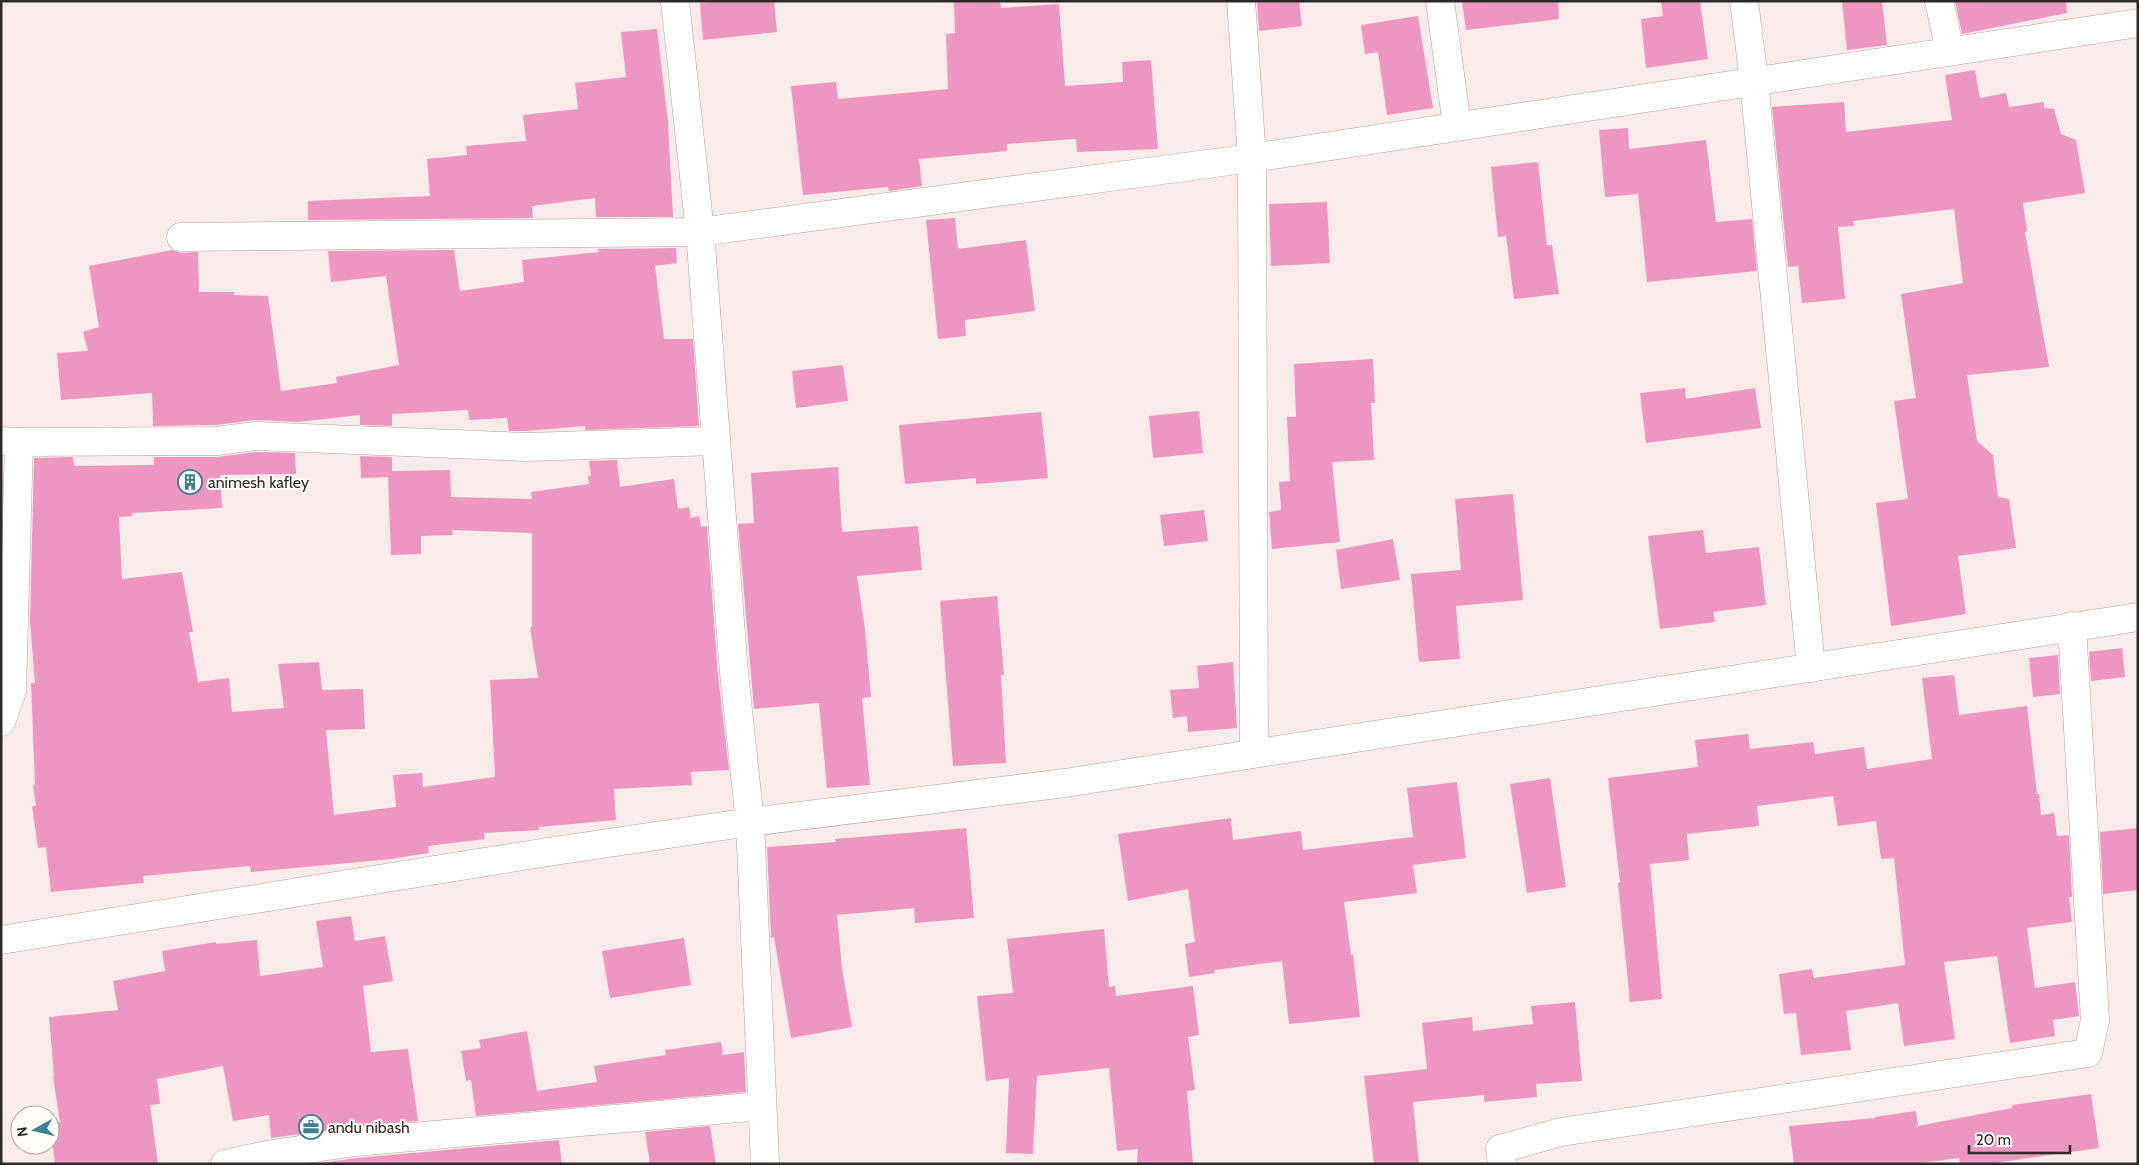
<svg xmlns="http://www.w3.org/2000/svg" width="2139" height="1165" font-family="Cabin,sans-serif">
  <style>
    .building { fill: #ee97c2 }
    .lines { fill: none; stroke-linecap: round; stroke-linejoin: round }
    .minor-casing { stroke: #b3a5a4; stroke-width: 29 }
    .minor { stroke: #fff; stroke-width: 28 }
    .labels { text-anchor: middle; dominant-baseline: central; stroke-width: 4; stroke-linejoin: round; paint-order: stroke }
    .poi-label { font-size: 16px; fill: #2f2a2a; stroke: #fefbfb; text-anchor: start }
  </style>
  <rect width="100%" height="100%" fill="#f9ebea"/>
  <!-- building -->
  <g class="building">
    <path d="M722,1H774L777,32L703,40L700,3Z"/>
    <path d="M954,1H1000L1001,8L1059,4L1065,86L1123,82L1122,62L1151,60L1158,149L1077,152L1076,139L1007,144V151L919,159L922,186L889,191L888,187L803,195L791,86L836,82L838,99L948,89L946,34L955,33Z"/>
    <path d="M1257,1H1299L1302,26L1259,31Z"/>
    <path d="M1462,1H1558L1559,19L1466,30Z"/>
    <path d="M1661,1H1700L1708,59L1646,68L1641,19L1663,16Z"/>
    <path d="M1842,1H1882L1887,45L1847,50Z"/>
    <path d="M1955,1H2066L2067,13L1962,34Z"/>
    <path d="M1418,16L1433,108L1387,115L1378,52L1365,54L1361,25Z"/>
    <path d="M657,29L668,122L673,217H596L595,198L532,206L533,218L308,220V201L430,196L427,159L467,155L466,146L526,141L523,115L578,109L575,83L626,77L621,32Z"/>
    <path d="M1975,70L1980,98L2006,93L2009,107L2044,102V108L2054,109L2061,134L2076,140L2085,193L2023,203L2027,231L2025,232L2049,367L1967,375L1977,441L1993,455L1998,497L2009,499L2016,548L1958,556L1966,614L1891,626L1876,503L1908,499L1894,401L1916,398L1901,294L1963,283L1954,209L1853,221L1854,226L1838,227L1845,299L1802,303L1798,266L1788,267L1772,107L1844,102L1846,132L1952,120L1945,75Z"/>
    <path d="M1628,128L1629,149L1706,140L1716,222L1752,219L1757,271L1647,282L1638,194L1605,197L1599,130Z"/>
    <path d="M1538,162L1547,245H1552L1559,294L1514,299L1506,236L1498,237L1491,167Z"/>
    <path d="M1327,202L1330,263L1271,266L1269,204Z"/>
    <path d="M955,218L958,249L1026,240L1035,311L965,320L966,336L938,339L926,220Z"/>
    <path d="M676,248L677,263L655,266L664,339H693L699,426L585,430V426L526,431H509L507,418L469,420L468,410L392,414V426L360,425V415L298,422L255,420L216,425L153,426L152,393L61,400L57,353L88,351L83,332L99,327L89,266L172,250L181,253L198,252L199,292H234V295L268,296L281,391L337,383L336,377L399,365L386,276L331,282L328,251L454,250L460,291L524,282L522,260L599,252L598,249Z"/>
    <path d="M1373,359L1375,403H1371L1374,460L1332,462L1340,542L1272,549L1269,512L1281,510L1279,482L1290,481L1287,417H1296L1294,364Z"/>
    <path d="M843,365L848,401L796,408L792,371Z"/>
    <path d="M1685,388L1686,399L1755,388L1761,428L1646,443L1640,393Z"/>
    <path d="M1199,411L1203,453L1153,458L1149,416Z"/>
    <path d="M1041,412L1048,478L976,484V478L905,484L899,425Z"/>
    <path d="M256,452L295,453L296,474L220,475L222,508L132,513V516L119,517L122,579L182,572L193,632H189L198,682L229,678L232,712L284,708L278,664L319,662L322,690L363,689L365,729L326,730L334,815L396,807L393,775L422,773L423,787L495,777L490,680L538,678L530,627H532V533L452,530L453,535L421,536V554L391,555L388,477L361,478L360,456L392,457V471L450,470L451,497L532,499L531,492L589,484L588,476H591L589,461L617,460L620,487L674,479L678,509L689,507L691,518L699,516L701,527L707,526L718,675L729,770L691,772L692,785L614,789L616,820L539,827V830L484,833L485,839L428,846L429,853L391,859L251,872L250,866L143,876L144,883L51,892L46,847L38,848L32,806H36L33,785H35L31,683H35L30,621L34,458L73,457L74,466L154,465V457H217Z"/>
    <path d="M838,467L842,532L918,526L922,570L857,576L865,629L871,697L862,698L870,785L827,788L819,703L754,709L738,524L754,523L751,473Z"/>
    <path d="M1513,494L1523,600L1456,606L1460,659L1419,662L1411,574L1461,570L1455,499Z"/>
    <path d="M1204,510L1208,541L1164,546L1160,515Z"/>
    <path d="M1703,530L1706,553L1759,547L1766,605L1713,612L1715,622L1660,629L1648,536Z"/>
    <path d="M1393,539L1400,580L1341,589L1336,550Z"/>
    <path d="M997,596L1004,675H1001L1006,763L953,766L940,601Z"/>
    <path d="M2122,648L2125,677L2091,681L2089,652Z"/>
    <path d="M2058,655L2060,694L2033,697L2029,658Z"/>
    <path d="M1233,662L1237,728L1188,732L1187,716L1173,718L1170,690L1199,688L1197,666Z"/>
    <path d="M1954,675L1959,715L2027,706L2037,794H2039L2041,815L2054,813L2057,836L2069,835L2072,897H2069L2072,922L2027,928L2035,988L2075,982L2079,1016L2053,1020L2055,1036L2010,1043L1997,956L1944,962L1955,1039L1904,1046L1898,1003L1846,1011L1851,1050L1801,1055L1796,1013L1784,1014L1779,974L1812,969L1814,978L1905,965L1894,858L1881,859L1876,821L1838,826L1833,796L1757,806L1759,826L1687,834L1689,860L1650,864L1662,999L1630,1002L1618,883L1620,882L1608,778L1698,767L1695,740L1748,734L1750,749L1813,742L1815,754L1864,747L1867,769L1932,759L1922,678Z"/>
    <path d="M1550,778L1566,887L1527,893L1510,784Z"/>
    <path d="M1457,782L1466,858L1413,865L1417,893L1344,902L1351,955L1353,954L1360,1017L1289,1024L1282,961L1215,970V973L1189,977L1185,944L1195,942L1188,889L1128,901L1118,834L1231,818L1233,840L1301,831L1303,850L1413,837L1407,788Z"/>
    <path d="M966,828L974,918L915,923L914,908L837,915L842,968L852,1027L791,1038L774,937L771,938L767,847L836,842L835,839Z"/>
    <path d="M2138,828V890L2103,894L2100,832Z"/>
    <path d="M351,916L355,941L385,936L393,981L363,986L371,1052L408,1049L418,1121L353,1127L271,1138L269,1115L233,1121L223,1066L157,1079L160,1104L150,1105L158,1164H55L50,1123L60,1122L53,1076H54L49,1017L118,1010L113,981L165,971L162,951L216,942V944L257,940L260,976L323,967L316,921Z"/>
    <path d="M1104,929L1109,987L1115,986L1116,996L1193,986L1199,1035L1188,1037L1195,1090L1187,1091L1193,1164H1137L1138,1149L1117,1151L1109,1068L1037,1076L1033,1154L1006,1153L1009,1078L986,1081L977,996L1013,993L1007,939Z"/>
    <path d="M684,938L691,985L610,998L602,951Z"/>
    <path d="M1575,1002L1582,1081L1536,1084L1537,1097L1484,1102V1095L1413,1102L1419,1164H1374L1364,1076L1427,1069L1422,1023L1472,1017L1473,1031L1533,1024L1531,1006Z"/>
    <path d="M527,1031L537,1091L597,1082L594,1066L666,1055L665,1050L721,1042L723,1055L744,1052L746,1092L476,1116L471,1080L466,1081L461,1051L481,1048L479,1040Z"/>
    <path d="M2091,1094L2099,1148L1987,1164H1960L1959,1158L1913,1164H1794L1789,1126L1875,1118V1117L1916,1111L1918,1126L2012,1108V1105Z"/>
    <path d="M710,1126L716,1164H650L645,1132Z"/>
    <path d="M559,1140L562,1164H314L357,1158Z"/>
  </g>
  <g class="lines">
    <defs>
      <g id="minor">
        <path d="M675,1L700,232L734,673L750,822L765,1164"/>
        <path d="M1241,1L1252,158L1254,753"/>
        <path d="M1440,1L1457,126"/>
        <path d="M1744,1L1754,81L1811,668"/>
        <path d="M1939,1L1950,51"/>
        <path d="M181,237L700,232L1252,158L2138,23"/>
        <path d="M1,441L19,442L12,691L1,722"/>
        <path d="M19,442L217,441L255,436L527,447L716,441"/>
        <path d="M1,940L541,853L750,822L1065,783L2138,617"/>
        <path d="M225,1164L272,1154L355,1142L761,1106"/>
        <path d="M1502,1164L1500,1149L1561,1132L2088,1053L2095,1020L2072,626"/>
      </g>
    </defs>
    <!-- minor casing -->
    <use href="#minor" class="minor-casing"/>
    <!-- minor -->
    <use href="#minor" class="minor"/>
  </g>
  <!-- icons -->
  <defs>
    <symbol id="building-ring" viewBox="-11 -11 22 22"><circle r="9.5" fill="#fefbfb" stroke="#3e8291" stroke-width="1.5"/><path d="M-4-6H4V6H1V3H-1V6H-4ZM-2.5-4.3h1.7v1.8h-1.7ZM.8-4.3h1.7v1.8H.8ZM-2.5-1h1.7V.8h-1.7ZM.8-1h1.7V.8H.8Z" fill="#3e8291"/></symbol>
    <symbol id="office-ring" viewBox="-11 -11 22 22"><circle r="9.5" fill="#fefbfb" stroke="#3e8291" stroke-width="1.5"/><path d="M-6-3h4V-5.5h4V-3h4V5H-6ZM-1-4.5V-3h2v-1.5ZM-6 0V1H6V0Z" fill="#3e8291"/></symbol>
  </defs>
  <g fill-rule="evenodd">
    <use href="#building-ring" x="176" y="468" width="28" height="28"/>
    <use href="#office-ring" x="297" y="1113" width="28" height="28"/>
  </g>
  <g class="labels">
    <!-- poi labels -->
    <g class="poi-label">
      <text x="208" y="482">animesh kafley</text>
      <text x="328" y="1127">andu nibash</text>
    </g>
  </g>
  <!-- border -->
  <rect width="2139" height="1165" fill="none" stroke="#2f2a2a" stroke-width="5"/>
  <!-- north arrow -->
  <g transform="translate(35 1130) rotate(262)"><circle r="24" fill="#fefbfb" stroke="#aba7a7"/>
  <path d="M0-4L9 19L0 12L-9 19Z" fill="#3e8291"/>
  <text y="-8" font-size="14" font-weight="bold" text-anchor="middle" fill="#2f2a2a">N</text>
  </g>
  <!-- scale -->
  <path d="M1969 1145v8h101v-8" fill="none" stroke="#2f2a2a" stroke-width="2.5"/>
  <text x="1976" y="1145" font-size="15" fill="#2f2a2a" stroke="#fefbfb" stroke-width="4" paint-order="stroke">20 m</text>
</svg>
